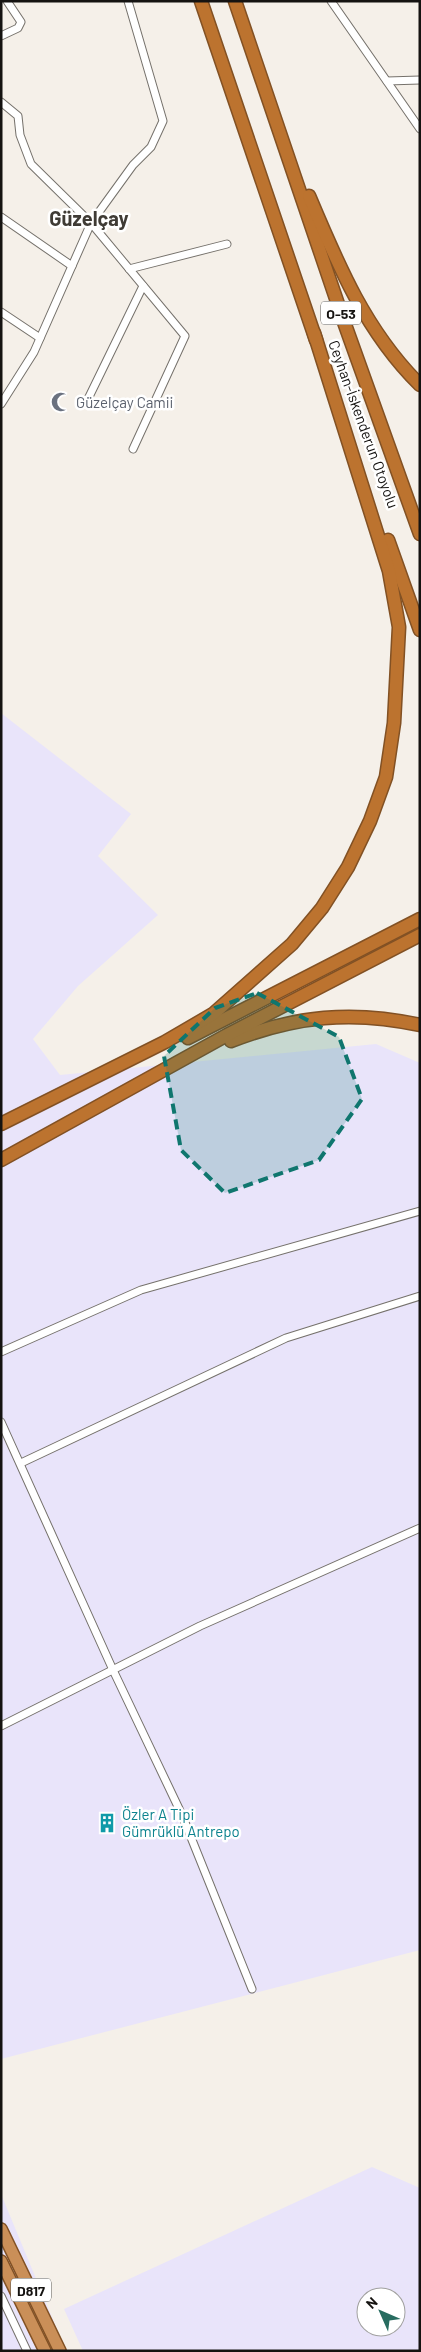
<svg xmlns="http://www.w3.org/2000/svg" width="421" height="2352" font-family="Barlow,sans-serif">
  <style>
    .industrial { fill: #e9e4fa; fill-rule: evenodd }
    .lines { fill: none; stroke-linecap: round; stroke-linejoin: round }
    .minor-casing { stroke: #75716b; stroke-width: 9 }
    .trunk-casing { stroke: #825124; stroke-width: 14 }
    .motorway-casing { stroke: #825124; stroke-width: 15 }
    .minor { stroke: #fff; stroke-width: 7 }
    .trunk { stroke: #ca8f58; stroke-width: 11 }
    .motorway { stroke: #bc732f; stroke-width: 12 }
    .marked { fill: #0f766e; fill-opacity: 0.2; stroke: #0f766e; stroke-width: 4; stroke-dasharray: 10 6; stroke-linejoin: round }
    .labels { text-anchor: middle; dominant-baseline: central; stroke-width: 5; stroke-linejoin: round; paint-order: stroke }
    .shield { fill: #fff; stroke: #5b5a58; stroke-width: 1 }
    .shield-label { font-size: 14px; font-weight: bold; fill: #151311 }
    .worship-label { font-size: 15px; fill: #5b616d; stroke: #fff; text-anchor: start }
    .street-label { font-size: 15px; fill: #151311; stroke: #fff }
    .culture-label { font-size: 15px; fill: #0d838f; stroke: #fff; text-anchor: start }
    .district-label { font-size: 20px; font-weight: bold; fill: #3f3b35; stroke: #fff }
  </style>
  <rect width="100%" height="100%" fill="#f5f0e9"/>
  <!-- industrial -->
  <g class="industrial">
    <path d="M1,713L131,814L98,856L158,915L78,986L33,1039L60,1075L376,1044L420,1063V1950L1,2059Z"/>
    <path d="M372,2167L420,2188V2351H83L64,2309ZM366,2297H396V2327H366Z"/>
    <path d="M1,2194L66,2351H1Z"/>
  </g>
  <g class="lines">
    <defs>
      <g id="minor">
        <path d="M331,1L420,129"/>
        <path d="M1,36L18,28L21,22L7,1"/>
        <path d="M387,81L420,80"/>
        <path d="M1,102L18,116L20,135L31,164L91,223L185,336L133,449"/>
        <path d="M1,217L72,266"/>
        <path d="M129,269L227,244"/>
        <path d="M1,312L40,338"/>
        <path d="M87,401L143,286"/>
        <path d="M1,404L34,352L91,223L133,165L151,147L163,121L128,1"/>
        <path d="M1,1352L141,1290L420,1211"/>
        <path d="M1,1422L113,1670L182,1815L252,1989"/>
        <path d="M21,1463L286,1338L420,1296"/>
        <path d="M1,1726L200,1626L420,1528"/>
        <path d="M1,2296L27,2351"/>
      </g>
      <g id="trunk">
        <path d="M1,2229L60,2351"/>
        <path d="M1,2261L45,2351"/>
      </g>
      <g id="motorway">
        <path d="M201,1L316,340"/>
        <path d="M235,1L344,322L420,534"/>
        <path d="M309,196C338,265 366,332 420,385"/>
        <path d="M388,540L420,630"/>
        <path d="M188,1038L420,919"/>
        <path d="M231,1041C295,1016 352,1010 420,1025"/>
        <path d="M1,1124L165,1042L213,1014L292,944L322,908L348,867L370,821L386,777L394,723L399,627L389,571L314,333"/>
        <path d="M1,1160L227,1035L420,935"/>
      </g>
    </defs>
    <!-- minor casing -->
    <use href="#minor" class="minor-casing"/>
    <!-- trunk casing -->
    <use href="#trunk" class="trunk-casing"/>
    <!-- motorway casing -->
    <use href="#motorway" class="motorway-casing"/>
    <!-- minor -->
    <use href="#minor" class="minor"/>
    <!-- trunk -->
    <use href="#trunk" class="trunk"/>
    <!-- motorway -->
    <use href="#motorway" class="motorway"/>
  </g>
  <!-- marked area -->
  <path class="marked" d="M257,993L339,1037L362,1099L319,1160L225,1193L181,1150L164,1056L215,1008Z"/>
  <!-- icons -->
  <defs>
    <symbol id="mosque-bare" viewBox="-9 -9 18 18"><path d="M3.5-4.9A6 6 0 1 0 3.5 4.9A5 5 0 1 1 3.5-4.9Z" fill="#6b7280" stroke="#fff" stroke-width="2.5" paint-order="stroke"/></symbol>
    <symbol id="building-bare" viewBox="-9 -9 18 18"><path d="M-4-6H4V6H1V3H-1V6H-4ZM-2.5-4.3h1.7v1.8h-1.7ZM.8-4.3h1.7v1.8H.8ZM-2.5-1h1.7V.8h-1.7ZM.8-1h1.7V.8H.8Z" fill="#0f9aa8" stroke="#fff" stroke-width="2.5" paint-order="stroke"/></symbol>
  </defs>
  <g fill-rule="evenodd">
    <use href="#mosque-bare" x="47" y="388" width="28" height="28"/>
    <use href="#building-bare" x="93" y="1809" width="28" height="28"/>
  </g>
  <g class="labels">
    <!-- shield labels -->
    <g class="shield">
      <rect x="321" y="301.5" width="40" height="23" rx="4"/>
      <rect x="11" y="2278.5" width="40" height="23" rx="4"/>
    </g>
    <g class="shield-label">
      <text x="341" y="313">O-53</text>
      <text x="31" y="2290">D817</text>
    </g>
    <!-- worship labels -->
    <g class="worship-label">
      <text x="76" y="402">Güzelçay Camii</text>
    </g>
    <!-- street labels -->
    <g class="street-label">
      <text transform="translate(364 424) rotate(70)">Ceyhan-İskenderun Otoyolu</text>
    </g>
    <!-- culture labels -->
    <g class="culture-label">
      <text x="122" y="1814">Özler A Tipi<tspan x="122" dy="17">Gümrüklü Antrepo</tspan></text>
    </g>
    <!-- district labels -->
    <g class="district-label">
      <text x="89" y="218">Güzelçay</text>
    </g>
  </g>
  <!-- border -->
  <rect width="421" height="2352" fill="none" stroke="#151311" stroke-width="5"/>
  <!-- north arrow -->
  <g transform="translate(381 2312) rotate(315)"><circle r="24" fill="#ffffff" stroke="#a1a1a0"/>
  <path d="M0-4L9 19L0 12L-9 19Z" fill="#276c60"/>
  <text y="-8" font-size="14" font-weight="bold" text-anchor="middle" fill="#151311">N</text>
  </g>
</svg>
